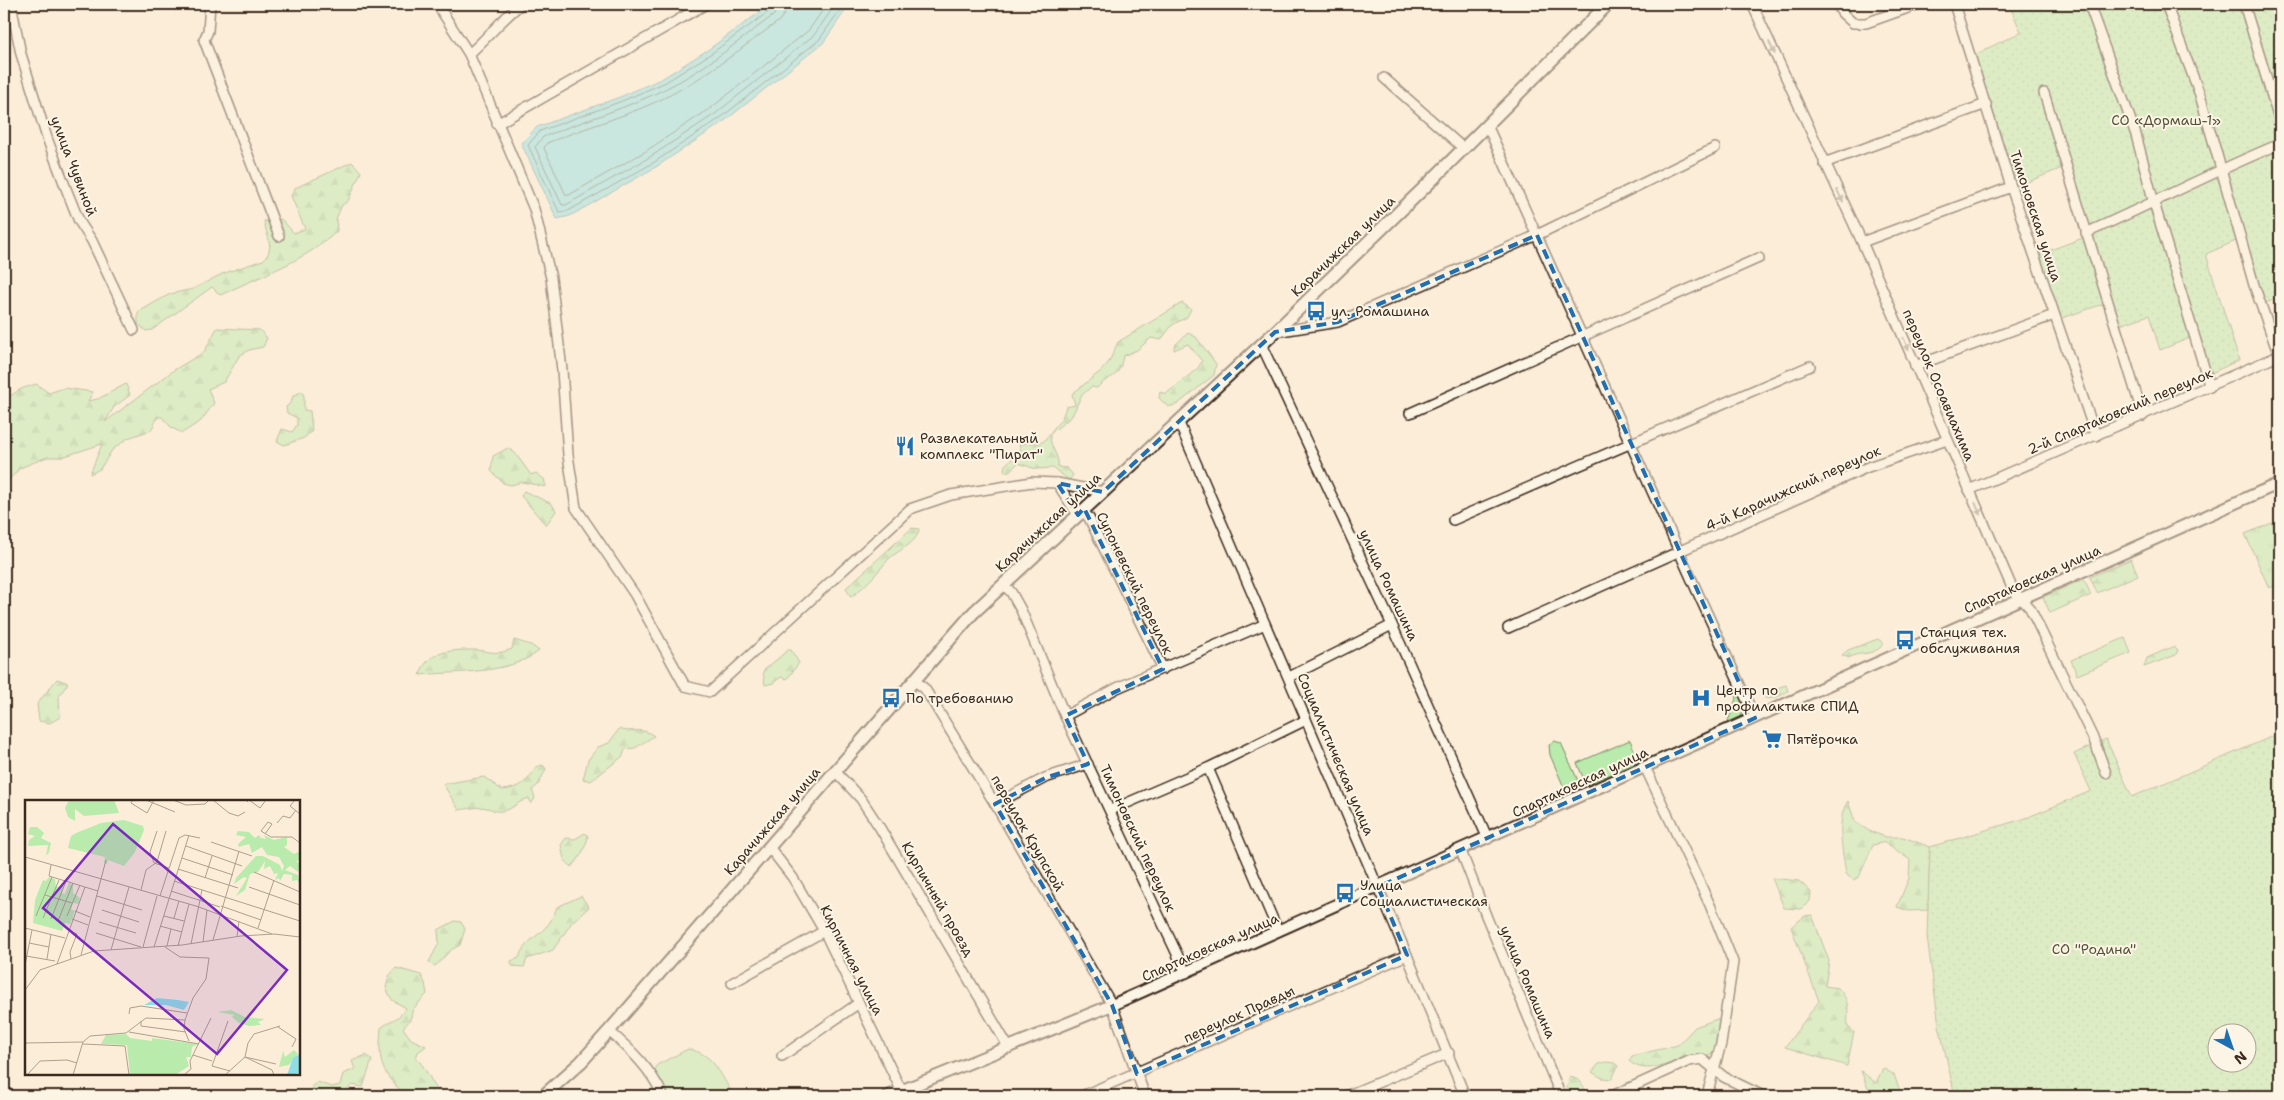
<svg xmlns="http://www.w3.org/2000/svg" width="2284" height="1100" font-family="'Shantell Sans',sans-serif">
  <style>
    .grass { fill: #b9ebac; stroke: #7a8a65 }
    .forest { fill: url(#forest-firs); stroke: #7a8a65 }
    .park { fill: url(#park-tufts); stroke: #7a8a65 }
    .garden { fill: url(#garden-dots); stroke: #7a8a65; fill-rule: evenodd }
    .water { fill: #8ddfe5; stroke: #6c9795 }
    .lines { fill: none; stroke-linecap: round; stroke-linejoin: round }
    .shore { stroke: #5c726e; stroke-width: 1 }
    .minor-casing { stroke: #3b2a1e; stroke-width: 12 }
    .tertiary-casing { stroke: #3b2a1e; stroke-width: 14 }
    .secondary-casing { stroke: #3b2a1e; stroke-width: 15 }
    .minor { stroke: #fcf5e5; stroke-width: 9 }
    .tertiary { stroke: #fcf5e5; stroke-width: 10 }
    .secondary { stroke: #fcf5e5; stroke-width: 11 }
    .oneway { fill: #9c9082 }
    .marked { fill: none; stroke: #1f6fb2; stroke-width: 4; stroke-dasharray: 10 6; stroke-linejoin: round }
    .labels { text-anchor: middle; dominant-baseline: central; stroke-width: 4; stroke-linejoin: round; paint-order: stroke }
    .park-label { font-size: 14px; fill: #54513a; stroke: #fcf5e5 }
    .street-label { font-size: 14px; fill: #3b2a1e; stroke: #fcf5e5 }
    .poi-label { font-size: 14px; fill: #3b2a1e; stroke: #fcf5e5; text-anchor: start }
    .inset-road { fill: none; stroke: #af9f8e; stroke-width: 1 }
    .view { fill: #7b2cbf; fill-opacity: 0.15; stroke: #7b2cbf; stroke-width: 2.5 }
    .inset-edge { fill: none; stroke: #3b2a1e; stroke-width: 2.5 }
  </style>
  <defs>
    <pattern id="forest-firs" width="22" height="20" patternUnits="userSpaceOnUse" patternTransform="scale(1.25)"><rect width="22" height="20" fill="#b9ebac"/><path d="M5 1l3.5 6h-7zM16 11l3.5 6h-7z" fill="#a0ca94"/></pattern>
    <pattern id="park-tufts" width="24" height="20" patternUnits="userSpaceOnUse" patternTransform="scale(1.25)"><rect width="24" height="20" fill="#b9ebac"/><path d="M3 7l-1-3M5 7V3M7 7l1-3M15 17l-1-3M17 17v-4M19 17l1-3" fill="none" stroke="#a0ca94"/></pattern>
    <pattern id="garden-dots" width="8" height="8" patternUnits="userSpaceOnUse" patternTransform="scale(1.25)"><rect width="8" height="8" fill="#b9ebac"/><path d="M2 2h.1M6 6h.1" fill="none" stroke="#a0ca94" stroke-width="1.8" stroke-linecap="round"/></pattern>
  </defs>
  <rect width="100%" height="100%" fill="#fcedd9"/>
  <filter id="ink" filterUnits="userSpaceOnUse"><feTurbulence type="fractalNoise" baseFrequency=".02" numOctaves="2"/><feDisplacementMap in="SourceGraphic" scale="10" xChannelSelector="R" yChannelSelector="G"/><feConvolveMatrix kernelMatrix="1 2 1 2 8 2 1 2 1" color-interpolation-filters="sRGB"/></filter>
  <g filter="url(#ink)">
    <!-- grass -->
    <g class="grass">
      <path d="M2125,638L2131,653L2077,675L2071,660Z"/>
      <path d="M1738,693L1744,708L1741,717L1727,724Z"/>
      <path d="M1630,740L1639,762L1588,784L1585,782L1577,763Z"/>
      <path d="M1554,741L1561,743L1580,785L1577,790L1566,789L1563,785L1550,755L1549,745Z"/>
      <path d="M688,1049C713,1054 718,1070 731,1091L724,1096H670L655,1071L657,1065Z"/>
    </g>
    <!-- forest -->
    <g class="forest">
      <path d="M352,162L361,172L348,201L342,205L336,219L337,231C307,260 262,275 225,293L220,295L212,287L152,330L146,331L138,324V312L170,294L193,289L222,274L263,260C276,249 266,235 264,221L281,219L294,233L305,229L291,196L295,188Z"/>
      <path d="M1182,303L1191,309L1187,317L1172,325L1161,340L1151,338L1137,350L1123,356C1118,382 1112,372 1097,388L1091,387L1081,396L1072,416L1050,434C1049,447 1060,456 1058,467L1067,468L1073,475L1069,480L1053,468L1036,469L1018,463L1007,473L1004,470L1005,465L1021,451L1019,444L1043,442L1062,418L1066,407L1075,405L1072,394L1101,371L1109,362L1118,342Z"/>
      <path d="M217,328L260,330L267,338L263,347L249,350L239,356L224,382L208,389L214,403L201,421L182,433L172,428L162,417H158L151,430L128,438L112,450L100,469L90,474L102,444L62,457H47L20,468L4,485V400L21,389L36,384L49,393L64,388L93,392L88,401L98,399L126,384L130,395L114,407L105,422L174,370L204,352Z"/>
      <path d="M1188,333L1196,337L1216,364L1214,375L1178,404L1168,407L1159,398L1160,392L1166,394L1198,368L1202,361L1188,344L1174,350V346Z"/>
      <path d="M302,391L304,396V410L310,411L312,431L304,438L284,445L277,441L282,429L292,432L297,425V418L287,413L286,407L291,402L293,396Z"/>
      <path d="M508,448L515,453L531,475L536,473L544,479L546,487L522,482L511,485L503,483L491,471L493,456Z"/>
      <path d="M524,491L552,504L556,511L546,525L521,496Z"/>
      <path d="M912,528L919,529C918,544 895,551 887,561C875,575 866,586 851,597L846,588Z"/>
      <path d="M2131,559L2138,575L2097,593L2090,577Z"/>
      <path d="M2084,579L2091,595L2050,613L2043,597Z"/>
      <path d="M1878,639L1883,643L1882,646C1871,657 1858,651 1849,658L1842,655L1848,650Z"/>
      <path d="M514,640L531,645L539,651C508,675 457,671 420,675C426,652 449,650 470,650C487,649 494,657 512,649Z"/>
      <path d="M2172,647H2175L2178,650L2176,655L2144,667L2147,658Z"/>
      <path d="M788,650H791L799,663L787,679L781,677L773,683L765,685L763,671Z"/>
      <path d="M57,679L68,683L59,696L60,717L50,723L39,721L37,704Z"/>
      <path d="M1786,685L1788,691C1781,696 1773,700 1765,698V692Z"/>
      <path d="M619,729C631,734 642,726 654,736L635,748L625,749L623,756L591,781L583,779L588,760L598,747L609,743Z"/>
      <path d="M543,765L546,769L538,785L532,790L535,798L531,804L529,798C517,802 512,810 502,811C495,812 492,809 487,808C479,806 467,809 459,810L443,784L484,777L502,790C518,789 529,782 536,767Z"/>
      <path d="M1848,801L1855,822L1869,831L1886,837H1903L1930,847L1928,910L1909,911L1897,907L1909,878L1910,860L1885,842L1873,845L1859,877L1853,880L1846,874C1843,852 1835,820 1848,801Z"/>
      <path d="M585,833L588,836C586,847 580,859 571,867L564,859L561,845L566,838L575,839Z"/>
      <path d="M1772,878L1799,881L1811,892L1810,901L1801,909L1784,908Z"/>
      <path d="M581,896L589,907L572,922L553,950L527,959L524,967L512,966L511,961L519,958C524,940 540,937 550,922C553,918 555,912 557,907Z"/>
      <path d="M1812,915L1829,961L1825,986L1838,988C1849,999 1849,1010 1847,1026L1854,1032L1847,1066L1785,1047L1819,1001L1791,927L1805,916Z"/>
      <path d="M455,921L461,922L465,929L460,945C445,952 447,956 435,966L429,962L439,943L438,930Z"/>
      <path d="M396,968L421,975L425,983L427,994L413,1009L410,1020L403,1028L411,1039L426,1046L418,1052L416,1058C423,1063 433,1085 440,1094L421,1093L407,1096C380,1073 378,1062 381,1028C389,1021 401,1018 406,1008L392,1000L386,988L389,976Z"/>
      <path d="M1717,1019L1720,1024L1717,1046L1711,1054C1705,1057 1699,1055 1692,1057C1673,1061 1646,1077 1629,1061L1632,1056L1678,1045L1695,1027Z"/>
      <path d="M366,1055L372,1060L363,1087L352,1085L342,1096H318L311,1087L318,1082L331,1087L340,1085L343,1074L355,1069L352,1061Z"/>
      <path d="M1606,1062L1614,1063L1618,1066L1612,1079L1602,1078L1592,1072L1599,1064Z"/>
      <path d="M1883,1068L1894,1075L1902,1096H1871L1861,1071L1876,1083Z"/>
      <path d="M1570,1077L1579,1080L1584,1087L1582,1093L1577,1096L1565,1095Z"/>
    </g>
    <!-- park -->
    <path class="park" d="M2272,523L2280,543V584L2269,588L2245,534Z"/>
    <!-- garden -->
    <g class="garden">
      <path d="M2009,4H2280V297L2259,306L2238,240L2206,254L2239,360L2203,377L2190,338L2160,350L2149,315L2117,326L2109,302L2059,319L2040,254L2085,237L2062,168L2018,186L1974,55L2021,32Z"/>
      <path d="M2280,733V1096H1955L1939,1025L1927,937L1930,847L2026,818L2091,791L2074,754L2106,739L2132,797ZM2216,1032H2246V1062H2216Z"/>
    </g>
    <!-- water -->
    <path class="water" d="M771,4H850L823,43L722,123L656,167L570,216L557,219L521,143L537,127L620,97L663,78L709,49Z"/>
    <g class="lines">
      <!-- shore -->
      <g class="shore">
        <path d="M773,4L771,10L712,53L666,82L622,101L540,131L528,145L559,212L568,211L653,163L719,119L819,40L844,4"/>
        <path d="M779,4L774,15C739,40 706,69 667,88C628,108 584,120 543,137L535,147L562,205H566L650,157L715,114L814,35L836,4"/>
        <path d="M787,4L785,13L779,21C744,46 710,74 672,94C632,115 588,126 547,143L544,148L566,195H569L646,151L711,108L809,30L827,4"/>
      </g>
      <defs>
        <g id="minor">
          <path d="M11,4L21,54L47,138L67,191L79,221L92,241L134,330"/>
          <path d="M210,4L208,31L204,40L279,236"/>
          <path d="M437,4L469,54L534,209L551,278L562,370L568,455L576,508L635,595L685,686L710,692L910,509L951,495L1032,482L1057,483L1103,492"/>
          <path d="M1752,4L1862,242L2013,590L2030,608L2094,740L2106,773"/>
          <path d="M1837,4L1842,13L1853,23H1866L1919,4"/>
          <path d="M1954,4L2011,187L2096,436"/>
          <path d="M2089,4L2136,135L2154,203L2210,387"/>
          <path d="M2166,4L2200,95L2254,285L2279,356"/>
          <path d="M2244,4L2280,123"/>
          <path d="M469,54C487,38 502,19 521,4"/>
          <path d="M1384,78L1463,148"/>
          <path d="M2044,93L2143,416"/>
          <path d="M497,124L706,4"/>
          <path d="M1487,125C1577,322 1664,521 1755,718"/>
          <path d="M1824,163L1986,104"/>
          <path d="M2086,233C2152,204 2214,171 2280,144"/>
          <path d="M1862,242L2011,187"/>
          <path d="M1275,332L1338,322L1537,235L1715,148"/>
          <path d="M1261,344L1392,625L1488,839"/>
          <path d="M1915,366L2054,315"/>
          <path d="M1410,413L1759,258"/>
          <path d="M1179,423L1407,955L1465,1096"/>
          <path d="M1057,483L1078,515"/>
          <path d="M1969,490L2280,355"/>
          <path d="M1082,510L1089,518L1163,669"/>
          <path d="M1453,520L1810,366"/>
          <path d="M1003,584L1011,592L1021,610L1065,716L1186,973"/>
          <path d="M1508,628L1868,467L1947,440"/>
          <path d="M1289,677L1392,625"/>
          <path d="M914,680L925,689L995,804L1112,1005L1145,1096"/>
          <path d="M1065,716L1117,688L1265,624"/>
          <path d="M1645,767L1710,905L1733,962L1721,1044L1708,1091L1710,1096"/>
          <path d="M1208,768L1278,931"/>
          <path d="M835,771L861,799L880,828L1009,1048"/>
          <path d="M995,804L1045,778L1088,764"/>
          <path d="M1111,810L1208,768L1306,720"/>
          <path d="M769,847L793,878L824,931L904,1096"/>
          <path d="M1461,851L1487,918L1561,1096"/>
          <path d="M732,983L824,931"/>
          <path d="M609,1031C631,1050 651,1069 663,1096"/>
          <path d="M782,1056L859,1003"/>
          <path d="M1082,1096L1407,955"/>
          <path d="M1346,1096L1449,1053"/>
          <path d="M1612,1096L1689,1061L1702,1059L1724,1077L1763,1096"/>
        </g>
        <path id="tertiary" d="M888,1096L1112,1005L2280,483"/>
        <path id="secondary" d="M543,1096L581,1062L609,1031L973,613L1275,332L1426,186L1608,4"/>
      </defs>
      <!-- minor casing -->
      <use href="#minor" class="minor-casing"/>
      <!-- tertiary casing -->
      <use href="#tertiary" class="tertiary-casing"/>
      <!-- secondary casing -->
      <use href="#secondary" class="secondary-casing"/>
      <!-- minor -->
      <use href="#minor" class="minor"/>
      <!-- tertiary -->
      <use href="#tertiary" class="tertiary"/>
      <!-- secondary -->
      <use href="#secondary" class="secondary"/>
    </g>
    <!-- one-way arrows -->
    <defs><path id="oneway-solid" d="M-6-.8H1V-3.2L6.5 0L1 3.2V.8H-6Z" transform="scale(1.25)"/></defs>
    <g class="oneway">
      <use href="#oneway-solid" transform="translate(1772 48) rotate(65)"/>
      <use href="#oneway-solid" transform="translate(1840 196) rotate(64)"/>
      <use href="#oneway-solid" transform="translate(1906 344) rotate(67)"/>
      <use href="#oneway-solid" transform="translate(1978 509) rotate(66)"/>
    </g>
  </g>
  <!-- marked area -->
  <path d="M0 0H2284V1100H0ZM1537,235L1755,718L1378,887L1407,955L1137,1074L1112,1005L995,804L1045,778L1088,764L1065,716L1163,669L1084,508L1078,515L1057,483L1103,492L1275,332L1338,322Z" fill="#fcedd9" fill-opacity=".55" fill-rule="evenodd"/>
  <path class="marked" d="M1537,235L1755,718L1378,887L1407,955L1137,1074L1112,1005L995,804L1045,778L1088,764L1065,716L1163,669L1084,508L1078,515L1057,483L1103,492L1275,332L1338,322Z"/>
  <!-- icons -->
  <defs>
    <symbol id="bus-bare" viewBox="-9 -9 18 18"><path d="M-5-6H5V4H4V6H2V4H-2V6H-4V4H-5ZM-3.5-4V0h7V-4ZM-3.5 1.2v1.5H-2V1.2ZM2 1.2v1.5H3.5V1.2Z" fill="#1f6fb2" stroke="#fcf5e5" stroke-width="2.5" paint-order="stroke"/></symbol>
    <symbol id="restaurant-bare" viewBox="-9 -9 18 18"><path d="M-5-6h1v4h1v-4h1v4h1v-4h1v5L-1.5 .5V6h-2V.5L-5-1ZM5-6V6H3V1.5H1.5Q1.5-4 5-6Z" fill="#1f6fb2" stroke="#fcf5e5" stroke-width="2.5" paint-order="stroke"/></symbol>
    <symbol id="hospital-bare" viewBox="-9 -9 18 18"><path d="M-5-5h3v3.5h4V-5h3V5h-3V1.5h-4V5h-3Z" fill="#1f6fb2" stroke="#fcf5e5" stroke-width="2.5" paint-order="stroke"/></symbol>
    <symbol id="supermarket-bare" viewBox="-9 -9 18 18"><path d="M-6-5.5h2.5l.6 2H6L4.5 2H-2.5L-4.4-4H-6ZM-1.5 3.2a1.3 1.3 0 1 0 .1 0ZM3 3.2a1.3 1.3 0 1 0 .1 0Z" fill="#1f6fb2" stroke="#fcf5e5" stroke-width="2.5" paint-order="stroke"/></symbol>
  </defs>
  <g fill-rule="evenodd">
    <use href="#bus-bare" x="1302" y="297" width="28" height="28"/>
    <use href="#restaurant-bare" x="891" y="432" width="28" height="28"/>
    <use href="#bus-bare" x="1891" y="626" width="28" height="28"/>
    <use href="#bus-bare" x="877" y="684" width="28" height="28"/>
    <use href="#hospital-bare" x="1687" y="684" width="28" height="28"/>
    <use href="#supermarket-bare" x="1758" y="725" width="28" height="28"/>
    <use href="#bus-bare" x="1331" y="879" width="28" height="28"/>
  </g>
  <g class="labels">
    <!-- park labels -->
    <g class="park-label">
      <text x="2166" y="120">СО «Дормаш-1»</text>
      <text x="2094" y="949">СО "Родина"</text>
    </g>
    <!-- street labels -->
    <g class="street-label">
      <text transform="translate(74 166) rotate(69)">улица Чувиной</text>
      <text transform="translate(2036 216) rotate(72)">Тимоновская улица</text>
      <text transform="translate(1343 246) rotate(-44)">Карачижская улица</text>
      <text transform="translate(1939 385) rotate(67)">переулок Осоавиахима</text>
      <text transform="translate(2120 411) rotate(-23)">2-й Спартаковский переулок</text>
      <text transform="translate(1793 488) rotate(-24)">4-й Карачижский переулок</text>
      <text transform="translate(1048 522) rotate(-43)">Карачижская улица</text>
      <text transform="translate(2032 579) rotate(-24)">Спартаковская улица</text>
      <text transform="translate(1135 583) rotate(64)">Супоневский переулок</text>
      <text transform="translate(1389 585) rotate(65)">улица Ромашина</text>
      <text transform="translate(1336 754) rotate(67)">Социалистическая улица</text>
      <text transform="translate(1580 782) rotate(-25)">Спартаковская улица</text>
      <text transform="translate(772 821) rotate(-49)">Карачижская улица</text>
      <text transform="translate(1028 833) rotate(60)">переулок Крупской</text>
      <text transform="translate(1138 838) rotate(65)">Тимоновский переулок</text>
      <text transform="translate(938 899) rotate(60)">Кирпичный проезд</text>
      <text transform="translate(1210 947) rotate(-24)">Спартаковская улица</text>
      <text transform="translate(852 960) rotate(63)">Кирпичная улица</text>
      <text transform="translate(1528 982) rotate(67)">улица Ромашина</text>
      <text transform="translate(1239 1014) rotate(-24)">переулок Правды</text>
    </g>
    <!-- poi labels -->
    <g class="poi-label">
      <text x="1331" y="311">ул. Ромашина</text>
      <text x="920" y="438">Развлекательный<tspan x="920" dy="16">комплекс "Пират"</tspan></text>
      <text x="1920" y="632">Станция тех.<tspan x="1920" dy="16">обслуживания</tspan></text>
      <text x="1716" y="690">Центр по<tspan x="1716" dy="16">профилактике СПИД</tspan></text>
      <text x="906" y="698">По требованию</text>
      <text x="1787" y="739">Пятёрочка</text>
      <text x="1360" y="885">Улица<tspan x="1360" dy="16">Социалистическая</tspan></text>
    </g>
  </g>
  <!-- overview -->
  <g transform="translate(25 800)">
    <rect width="275" height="275" fill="#fcedd9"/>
    <path d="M5,27H12L19,33L16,38L26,43L24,52L29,46L21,56L23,45L3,46L4,40L10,36L3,34ZM213,31L224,32L230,38L234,35L236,38L241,39L239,35L249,40L262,37V45L259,47L269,54L275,51V60L271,61L275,64L273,72L265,66L260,70L273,75L275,85L272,80L267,81V75L259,74L255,81L254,78L250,80L253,73L249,74L245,66L239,69L240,61L233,72L225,74L220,90L211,96L222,78L219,77L209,84L211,78L231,56H238L255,65L257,71L259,66L254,57L242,55L237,47L227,53L224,44L214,47L213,44L221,37L211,35ZM206,210L220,217L240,219L233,222L236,225L224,226L214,223L207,217L209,215L193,212ZM269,250L273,254L264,265L254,267L258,251L260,257Z" fill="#b9ebac"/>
    <path d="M44,0H89L94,13L59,16L50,9V21L43,17L40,8ZM99,20L118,26L119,30L110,52L99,66L83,60L82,64L79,63L80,57L43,48L46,36L51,33L76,23ZM24,77L30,79L31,87L39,86L37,93L40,94L44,83L48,85V93L55,98L53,104L48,103L46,109L50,111L45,124L40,123L37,131L8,123L10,100L18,80L21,81ZM101,234L105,238L127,241V238L173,244L167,247L166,257H161L164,266L150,275H105L102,245L76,244L81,235Z" fill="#b9ebac"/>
    <path d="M132,198L153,200L164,202L159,210L141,205H119ZM275,254V273L262,275L268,258Z" fill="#8ddfe5"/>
    <path class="inset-road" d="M108,0L106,3L122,13L129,0M121,0L150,12M148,0L161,5L180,4L184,0M188,0L204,13L213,16L220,12M270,0L265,6L275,14M222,2L224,0L235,8L241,0M252,23L258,16L265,18L271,10M240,34L247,24L243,22L236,31L246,37H267L275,43M186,42L227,56M161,46L217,66M0,57L171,106L247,134M157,58L208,75M129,63L125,52L132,31M129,63L144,68M26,65L24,76L73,91M153,69L213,88M229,72L275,92M180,78L187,56M149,81L275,121M224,87L275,105M116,90L121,70L132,62L141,31M146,91L195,107M20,95L47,103M72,96L117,110M135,96L154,38L160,35L175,38M196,106L236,120M77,110L114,122M50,111L65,117M11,116L27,77M42,116L55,85M139,116L159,121M18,118L34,80M149,118L154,101M26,119L41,81M47,119L63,125M33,121L48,83M74,122L111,133M135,126L157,132M0,128L40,138M233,128L249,80M43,130L52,134L45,152L46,159M71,133L116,147M212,137L214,121M188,140L214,51M178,142L182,110M4,143L24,147M166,144L177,90M142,146L146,129M153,146L164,104M118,147L132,96M129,147L164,35M140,147L155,157L184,158L181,179L168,198L160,220L159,229L164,241M86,150L104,87M56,155L81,60M1,156L30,161M22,159L26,134M32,164L60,87M0,165L7,130M0,190L15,170L69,151L157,145L216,136L249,134L275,137M104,214L105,208L116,206L162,213M116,221V226L161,232M203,221L187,266L205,271M253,227L271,239L267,247M104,232L174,244M0,243L58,242M58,244L100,246L104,275M168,255L187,261M220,257L247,270L249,275M220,257L251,264M2,275L15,261L42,260L52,263M48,275L58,242L65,236L101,233L121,218L160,220M159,275L166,269L165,261L186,218M200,275L220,257L223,243L229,234L255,226"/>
    <path class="view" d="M88,24L262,170L192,254L18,108Z"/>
    <rect width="275" height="275" class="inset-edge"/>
  </g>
  <!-- margin -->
  <rect width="2284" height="1100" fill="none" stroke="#fcf5e5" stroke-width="20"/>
  <rect x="10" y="10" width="2264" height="1080" fill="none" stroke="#3b2a1e" stroke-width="2" filter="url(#ink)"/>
  <!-- north arrow -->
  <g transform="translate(2232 1048) rotate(140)"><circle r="24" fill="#fcf5e5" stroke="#afa495"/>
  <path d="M0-4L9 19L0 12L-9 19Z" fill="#1f6fb2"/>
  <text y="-8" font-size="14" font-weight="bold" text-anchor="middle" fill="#3b2a1e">N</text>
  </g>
</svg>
